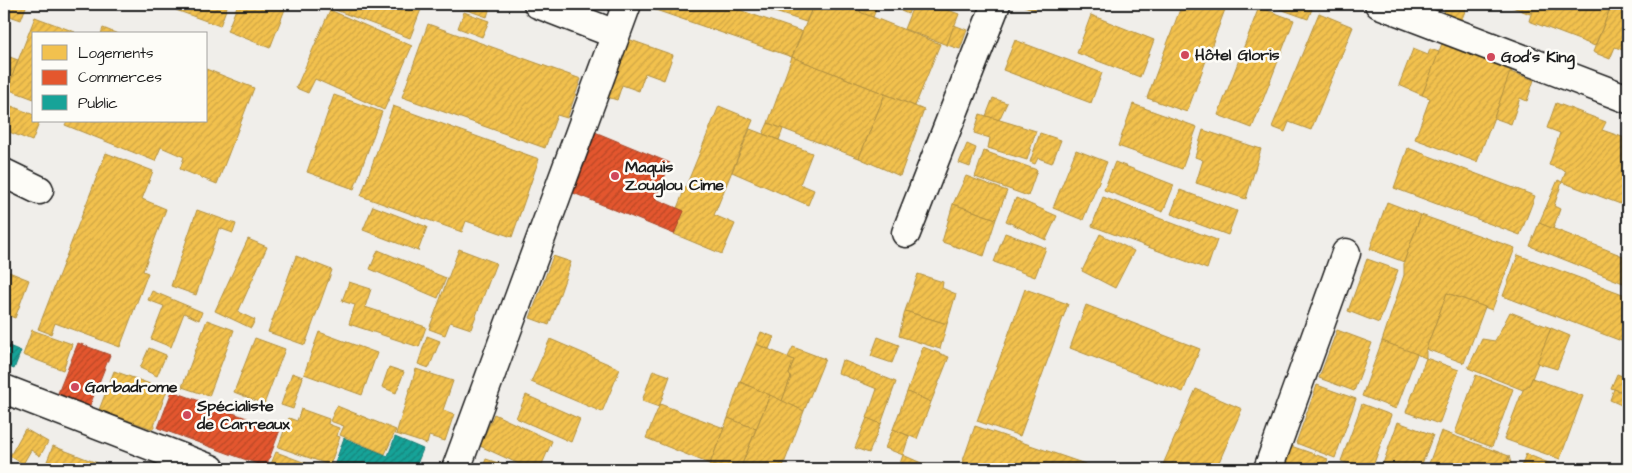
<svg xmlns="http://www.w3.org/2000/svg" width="1632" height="473" font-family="'Architects Daughter',sans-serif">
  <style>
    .homes { fill: url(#homes-hatch); stroke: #b2903f }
    .shops { fill: url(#shops-hatch); stroke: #a84529 }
    .public { fill: url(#public-hatch); stroke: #187a73 }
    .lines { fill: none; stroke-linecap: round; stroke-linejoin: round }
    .minor-casing { stroke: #1c1c1c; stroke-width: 31 }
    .minor { stroke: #fdfcf7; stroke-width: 28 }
    .poi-dot { fill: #d1495b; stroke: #fdfcf7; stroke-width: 2 }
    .labels { text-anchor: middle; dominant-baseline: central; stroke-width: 5; stroke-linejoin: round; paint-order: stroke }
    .poi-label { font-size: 16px; font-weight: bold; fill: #1c1c1c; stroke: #fdfcf7; text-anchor: start }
  </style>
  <defs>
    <pattern id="homes-hatch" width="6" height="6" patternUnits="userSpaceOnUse" patternTransform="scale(1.25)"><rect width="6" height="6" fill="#f2c14e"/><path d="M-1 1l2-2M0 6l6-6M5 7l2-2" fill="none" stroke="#cfa544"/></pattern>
    <pattern id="shops-hatch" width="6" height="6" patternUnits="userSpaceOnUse" patternTransform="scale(1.25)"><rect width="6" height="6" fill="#e4572e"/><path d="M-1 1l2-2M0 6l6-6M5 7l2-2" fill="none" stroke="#b84726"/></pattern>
    <pattern id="public-hatch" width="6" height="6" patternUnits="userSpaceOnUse" patternTransform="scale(1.25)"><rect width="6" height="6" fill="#17a398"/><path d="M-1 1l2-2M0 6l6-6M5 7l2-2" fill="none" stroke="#14847b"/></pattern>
  </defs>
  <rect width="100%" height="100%" fill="#f0eeea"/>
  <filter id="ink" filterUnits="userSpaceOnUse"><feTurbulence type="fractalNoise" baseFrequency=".02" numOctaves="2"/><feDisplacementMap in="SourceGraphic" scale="10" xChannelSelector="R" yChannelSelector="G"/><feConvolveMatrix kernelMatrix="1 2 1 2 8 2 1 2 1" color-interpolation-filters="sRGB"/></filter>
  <g filter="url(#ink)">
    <!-- homes -->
    <g class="homes">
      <path d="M4,4H27L21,20L4,14Z"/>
      <path d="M178,4H228L220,26L176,10Z"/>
      <path d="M238,4H287L270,48L227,31Z"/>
      <path d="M331,4H423L410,38L330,8Z"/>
      <path d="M466,4H491L487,17L464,9Z"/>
      <path d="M645,4H722L803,32L792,57L644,6Z"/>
      <path d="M750,4H814L806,22Z"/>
      <path d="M814,4H839L848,7L850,4H863L860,12L940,44L915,106L792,57Z"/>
      <path d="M863,4H878L873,17L860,12Z"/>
      <path d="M904,4H912L908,14L901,11Z"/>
      <path d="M914,4H932L959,14L947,45L904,29Z"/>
      <path d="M1019,4H1037L1035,10Z"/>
      <path d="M1182,4H1227L1187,112L1147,98Z"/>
      <path d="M1266,4H1314L1308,19Z"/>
      <path d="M1447,4H1468L1461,21L1443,14Z"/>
      <path d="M1505,4H1534L1530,14Z"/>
      <path d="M1534,4H1612L1595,46L1529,21Z"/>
      <path d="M1612,4H1628V52L1615,47L1610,59L1593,52Z"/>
      <path d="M1259,7L1294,20L1252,128L1218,115Z"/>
      <path d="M330,10L412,46L384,110L315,79L308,93L296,88Z"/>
      <path d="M464,12L489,21L482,37L458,28Z"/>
      <path d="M1319,13L1353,27L1311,130L1289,122L1285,132L1272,127Z"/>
      <path d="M1091,15L1154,40L1140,77L1077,53Z"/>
      <path d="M35,17L75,32L34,34V99L7,89Z"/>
      <path d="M428,24L581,79L567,118L557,115L545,148L402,97Z"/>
      <path d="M954,25L967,30L960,49L947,45Z"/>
      <path d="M103,28L118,34H101Z"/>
      <path d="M625,38L673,55L664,80L645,73L639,91L622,85L617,100L604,96Z"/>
      <path d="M1015,40L1102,73L1091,103L1003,70Z"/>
      <path d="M1443,41L1513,67L1477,162L1415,139L1430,98L1422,95Z"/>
      <path d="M1413,49L1428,55L1430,49L1439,52L1422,95L1399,85Z"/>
      <path d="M4,55L18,60L4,98Z"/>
      <path d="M792,57L885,94L859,158L768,123Z"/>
      <path d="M206,69L254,88L217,184L180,169L184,157L161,147L155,161L65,125L67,121H206Z"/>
      <path d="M1510,72L1534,80L1527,101L1520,98L1511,124L1494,118Z"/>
      <path d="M885,94L924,110L900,176L859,158Z"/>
      <path d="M334,95L382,112L354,189L307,172Z"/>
      <path d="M993,98L1007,103L999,120L986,116Z"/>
      <path d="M4,103L34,115V121H40L32,141L4,130Z"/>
      <path d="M1556,103L1606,122L1602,130L1628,139V190L1623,205L1562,182L1566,171L1549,165L1560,133L1547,128Z"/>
      <path d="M1133,104L1197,127L1182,169L1118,146Z"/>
      <path d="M393,106L539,159L512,237L466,221L462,232L361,196Z"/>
      <path d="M719,106L753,120L714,215L735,224L722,254L674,234L684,211L677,208Z"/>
      <path d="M980,114L1036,131L1027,160L988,148L990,138L974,133Z"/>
      <path d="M768,123L783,129L779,140L763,134Z"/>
      <path d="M750,129L812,153L800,184L814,190L808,205L732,172Z"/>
      <path d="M1203,130L1261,149L1246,199L1196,183L1203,160L1195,157Z"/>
      <path d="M1040,133L1061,140L1052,163L1038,158L1035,164L1030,162Z"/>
      <path d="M967,144L976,148L970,167L959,163Z"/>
      <path d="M1408,148L1535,196L1520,235L1394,188Z"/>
      <path d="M1076,150L1107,162L1083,220L1053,208Z"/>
      <path d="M984,151L1037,170L1028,196L975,177Z"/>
      <path d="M106,153L153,171L142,199L166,209L143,271L148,273L120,347L55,323L51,334L38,329Z"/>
      <path d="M1115,162L1174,185L1163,212L1104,190Z"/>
      <path d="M966,176L1007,191L996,219L953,204Z"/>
      <path d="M1558,180L1562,182L1554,206L1560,209L1553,229L1539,223Z"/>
      <path d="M1180,190L1237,211L1228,235L1171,214Z"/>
      <path d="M1103,197L1217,240L1207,269L1092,226Z"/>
      <path d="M1016,198L1057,216L1046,240L1006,221Z"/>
      <path d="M1387,202L1421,215L1404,262L1370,249Z"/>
      <path d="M953,204L996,219L984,256L942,242Z"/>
      <path d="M373,206L427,227L418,251L363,230Z"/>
      <path d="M197,210L236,224L233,233L219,228L196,295L171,286Z"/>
      <path d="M1421,215L1515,248L1492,310L1447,293L1426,349V358L1382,341L1404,275V262Z"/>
      <path d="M1539,223L1628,258V285L1530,246Z"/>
      <path d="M1005,233L1046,248L1035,277L994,262Z"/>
      <path d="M1100,234L1134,251L1115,288L1082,271Z"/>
      <path d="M248,239L267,247L238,312L255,320L251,328L215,311Z"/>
      <path d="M459,249L496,263L471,329L450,322L445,335L429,329Z"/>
      <path d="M378,250L446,278L438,298L370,269Z"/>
      <path d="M1518,255L1628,296V330L1624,342L1503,296Z"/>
      <path d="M296,256L332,270L305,345L268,332Z"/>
      <path d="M553,256L571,262L549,325L530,318Z"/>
      <path d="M1367,259L1398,270L1379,323L1348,311Z"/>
      <path d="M4,270L29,280L15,318L4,314Z"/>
      <path d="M918,274L943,282L942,288L956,294L947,324L905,311Z"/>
      <path d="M349,282L371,289L365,307L426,327L419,347L349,324L355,305L342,301Z"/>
      <path d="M1025,289L1068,304L1020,436L977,421Z"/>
      <path d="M152,291L202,312L199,320L184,313L171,347L151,339L164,306L148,300Z"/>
      <path d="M1447,293L1485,307L1464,363L1426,349Z"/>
      <path d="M1086,305L1200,349L1183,392L1070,348Z"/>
      <path d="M905,311L947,324L940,349L899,336Z"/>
      <path d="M1510,312L1551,328L1530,384L1523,390L1468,368L1482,339L1495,341Z"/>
      <path d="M207,320L234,330L209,396L182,387Z"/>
      <path d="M1551,328L1570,336L1557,369L1537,363Z"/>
      <path d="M32,330L72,344L63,370L23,355Z"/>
      <path d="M1337,330L1372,343L1354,391L1319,378Z"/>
      <path d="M319,332L377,353L362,395L304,374Z"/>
      <path d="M761,332L774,337L769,349L756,344Z"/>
      <path d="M427,336L440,341L429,368L418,364Z"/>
      <path d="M878,337L899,345L892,363L871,356Z"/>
      <path d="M255,338L285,349L264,404L234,392Z"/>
      <path d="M550,339L620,369L602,412L531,382Z"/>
      <path d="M1382,341L1417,354L1396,409L1362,396Z"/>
      <path d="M756,344L794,360L789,374L791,377L782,401L740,382Z"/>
      <path d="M793,347L825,359L804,411L782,401L791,377L789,374L794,360L788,357Z"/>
      <path d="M923,347L949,357L931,402L907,392Z"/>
      <path d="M149,348L166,355L157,376L140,368Z"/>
      <path d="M1426,358L1459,370L1439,424L1406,412Z"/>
      <path d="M842,360L896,382L881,424L867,418L877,389L838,373Z"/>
      <path d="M389,367L404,372L396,393L382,387Z"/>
      <path d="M416,369L453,381L443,410L454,414L445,441L429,436L427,444L396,434Z"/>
      <path d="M653,370L670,376L659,407L642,401Z"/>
      <path d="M114,371L167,390L153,429L99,410Z"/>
      <path d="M292,373L303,377L293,409L281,405Z"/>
      <path d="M1617,374L1628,378V394L1611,388Z"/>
      <path d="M1476,375L1513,389L1492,447L1455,433Z"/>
      <path d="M1532,378L1583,396L1560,459L1504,439L1523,390L1530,384Z"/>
      <path d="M740,382L770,395L756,429L728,418Z"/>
      <path d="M1317,385L1356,399L1335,458L1296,443Z"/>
      <path d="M1196,389L1242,409L1216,469H1161Z"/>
      <path d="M1614,389L1628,394V408L1610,400Z"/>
      <path d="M907,392L931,402L917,439L893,429Z"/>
      <path d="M526,395L580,419L571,442L516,418Z"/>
      <path d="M770,395L804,411L782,469H740Z"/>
      <path d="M660,404L724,428L710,464L646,438Z"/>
      <path d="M1362,404L1391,415L1372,469H1362L1341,461Z"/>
      <path d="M337,406L396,430L385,454L340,435L344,426L330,421Z"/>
      <path d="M301,409L329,419L328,424L339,428L337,436L340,437L330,465L278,447L289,418L297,421Z"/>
      <path d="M494,414L552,441L540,469H530L480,446Z"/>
      <path d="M728,418L756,429L740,469H725L710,464Z"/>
      <path d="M867,418L881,424L869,453L855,448Z"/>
      <path d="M1398,422L1433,435L1420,469H1381Z"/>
      <path d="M975,426L1091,466L1089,469H960Z"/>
      <path d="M25,429L48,442L40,456L31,450L23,464L10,456Z"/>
      <path d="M893,429L909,436L903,455L885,448Z"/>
      <path d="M1441,431L1509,456L1504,469H1427Z"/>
      <path d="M53,446L110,468V469H44Z"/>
      <path d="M1291,446L1328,459L1324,469H1282Z"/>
      <path d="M276,452L322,469H285L271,464Z"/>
      <path d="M1526,454L1564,469H1520Z"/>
      <path d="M903,455L935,469H898Z"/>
      <path d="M1509,456L1512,467L1516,469H1504Z"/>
      <path d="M486,459L516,469H482Z"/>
      <path d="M710,464L725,469H708Z"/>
    </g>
    <!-- shops -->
    <g class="shops">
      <path d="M595,132L670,163L656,199L684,211L674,234L571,192Z"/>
      <path d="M78,343L110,355L88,410L56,398Z"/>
      <path d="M172,391L280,430L266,467L158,428Z"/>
    </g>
    <!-- public -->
    <g class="public">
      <path d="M4,344L21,351L14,369L4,365Z"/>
      <path d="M395,437L423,449L415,469H331L333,465L334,466L344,438L388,456Z"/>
    </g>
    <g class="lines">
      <defs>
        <g id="minor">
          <path d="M538,4L615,34"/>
          <path d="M1379,4L1628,99"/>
          <path d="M4,173L39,190"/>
          <path d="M906,233L996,4"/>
          <path d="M4,389L211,469"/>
          <path d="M456,469L627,4"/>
          <path d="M1268,469L1346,253"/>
        </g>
      </defs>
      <!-- minor casing -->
      <use href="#minor" class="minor-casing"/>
      <!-- minor -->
      <use href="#minor" class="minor"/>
    </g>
  </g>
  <!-- markers -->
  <g class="poi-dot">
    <circle cx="1185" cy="55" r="5"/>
    <circle cx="1491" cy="57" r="5"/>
    <circle cx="615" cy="176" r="5"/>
    <circle cx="75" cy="387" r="5"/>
    <circle cx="187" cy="415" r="5"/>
  </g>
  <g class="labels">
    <!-- poi labels -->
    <g class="poi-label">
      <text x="1195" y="55">Hôtel Gloris</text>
      <text x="1501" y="57">God's King</text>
      <text x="625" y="167">Maquis<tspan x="625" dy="18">Zouglou Cime</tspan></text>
      <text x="85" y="387">Garbadrome</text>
      <text x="197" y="406">Spécialiste<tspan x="197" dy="18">de Carreaux</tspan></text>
    </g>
  </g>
  <!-- margin -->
  <rect width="1632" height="473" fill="none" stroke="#fdfcf7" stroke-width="20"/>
  <rect x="10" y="10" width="1612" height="453" fill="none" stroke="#1c1c1c" stroke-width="2" filter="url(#ink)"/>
  <!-- legend -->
  <rect x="32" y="32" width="175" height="90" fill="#fdfcf7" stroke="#a3a29f"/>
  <rect x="42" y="45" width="25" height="15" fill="#f2c14e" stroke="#a3a29f"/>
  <text x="78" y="58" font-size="15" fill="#1c1c1c">Logements</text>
  <rect x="42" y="70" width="25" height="15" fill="#e4572e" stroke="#a3a29f"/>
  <text x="78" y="82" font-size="15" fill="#1c1c1c">Commerces</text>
  <rect x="42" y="95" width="25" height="15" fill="#17a398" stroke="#a3a29f"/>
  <text x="78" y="108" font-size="15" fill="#1c1c1c">Public</text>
</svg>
